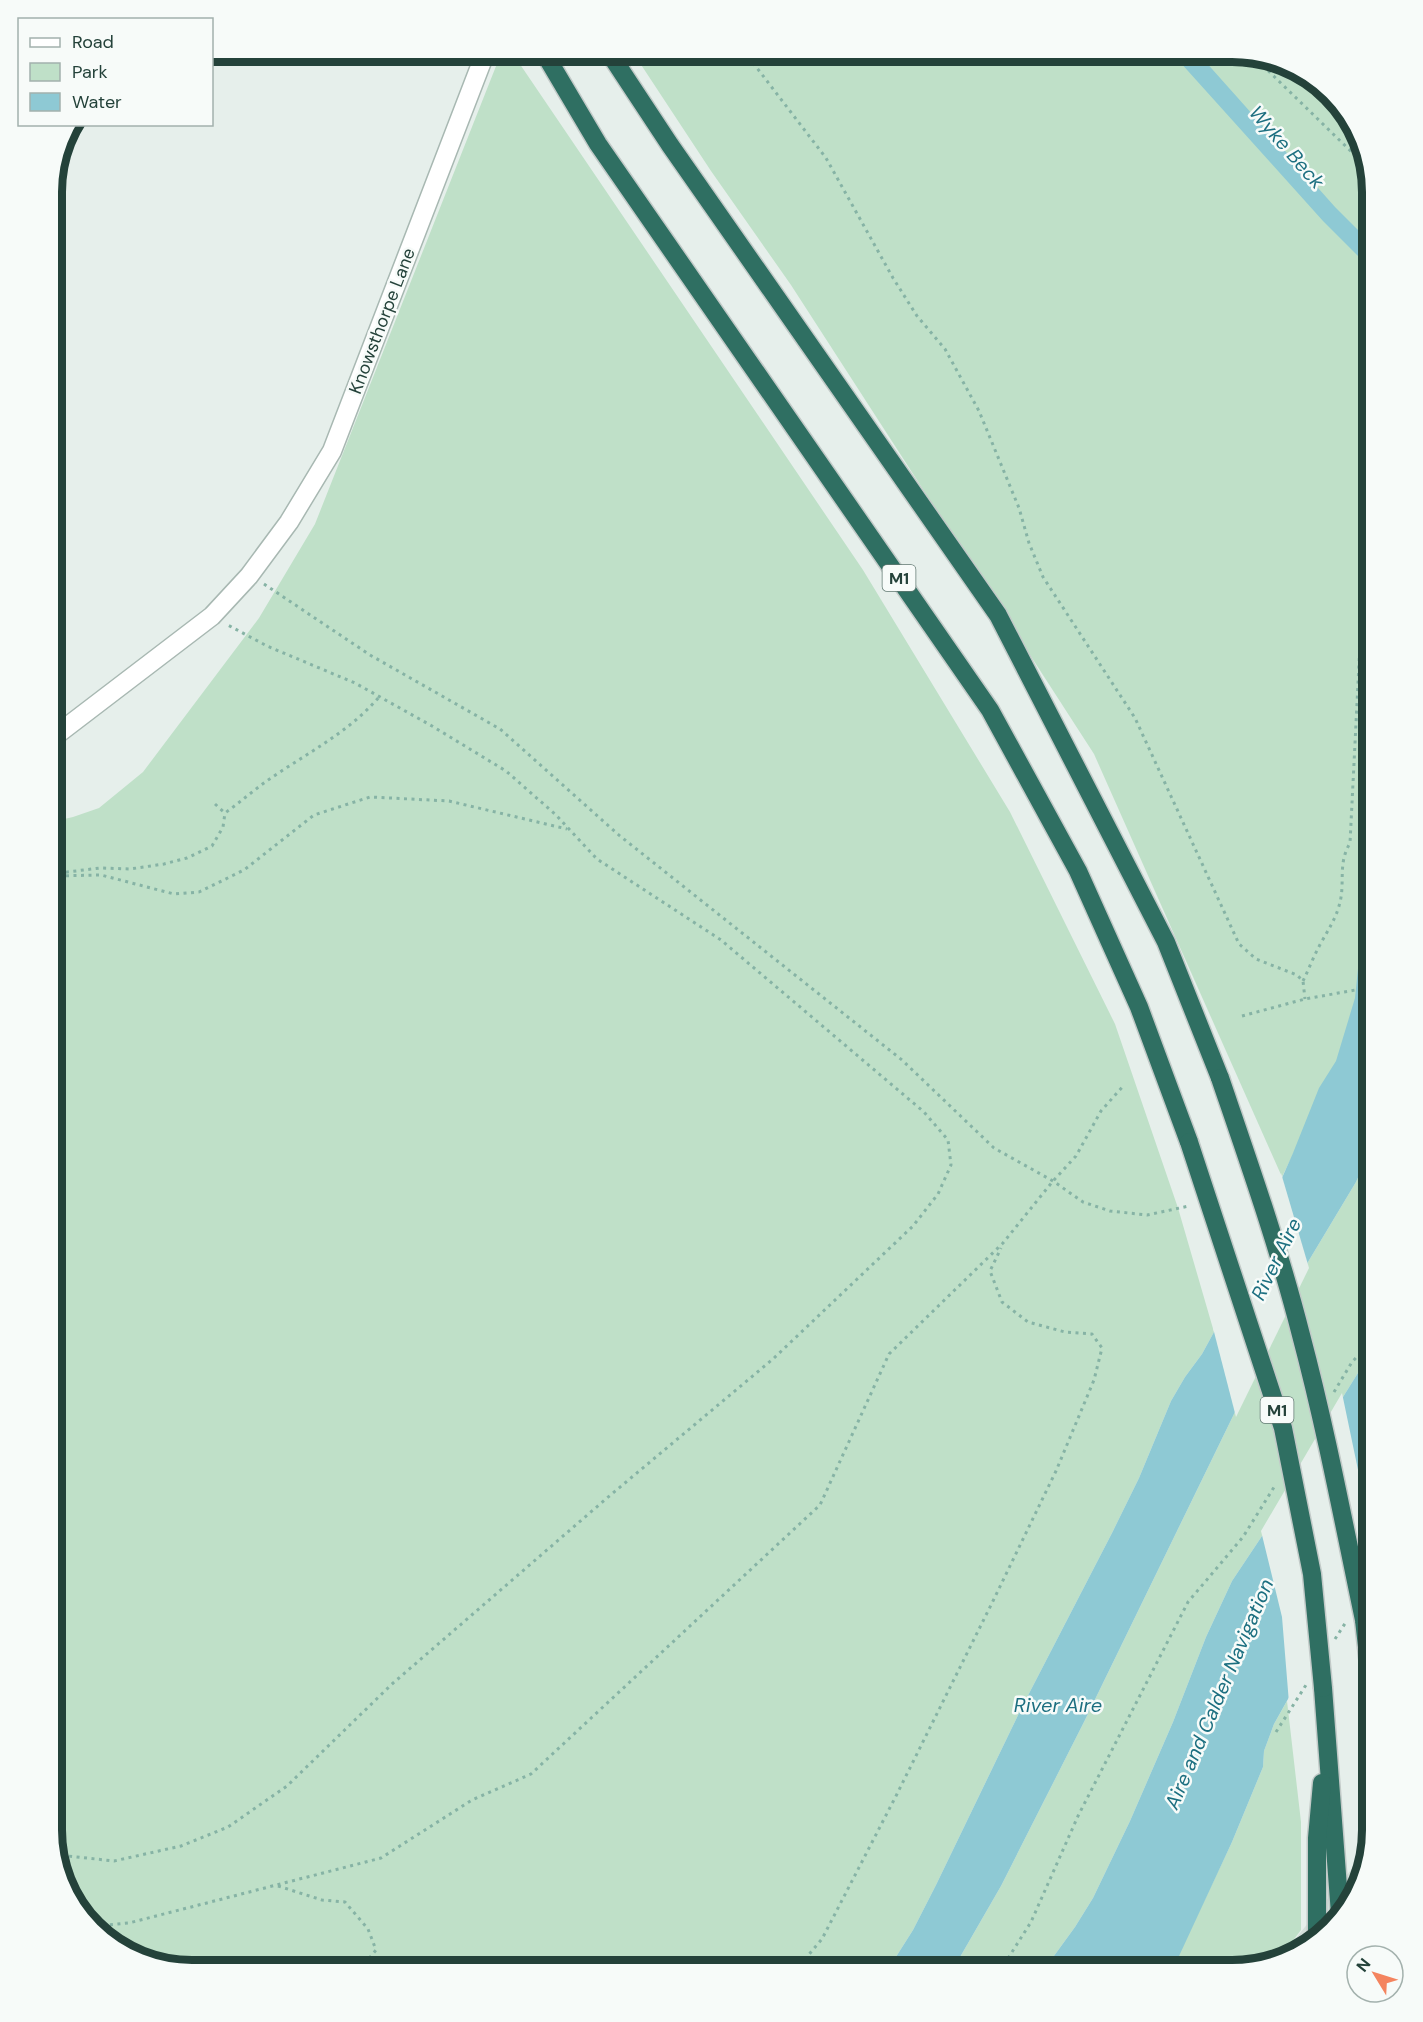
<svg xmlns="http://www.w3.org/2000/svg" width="1423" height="2022" font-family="'DM Sans',sans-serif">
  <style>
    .built { fill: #d4dfda }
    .green { fill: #bfe0c8 }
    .water { fill: #8ec9d4 }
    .pier { fill: #e6efeb }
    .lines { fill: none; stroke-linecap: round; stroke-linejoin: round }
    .minor-casing { stroke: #a8b8b2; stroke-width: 21 }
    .motorway-casing { stroke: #c2cac8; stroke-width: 21 }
    .path { stroke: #86b3a5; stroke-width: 3; stroke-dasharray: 3 4.5; stroke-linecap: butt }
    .minor { stroke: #fff; stroke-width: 18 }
    .motorway { stroke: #2f6f62; stroke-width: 18 }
    .rail-casing { stroke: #5f7d75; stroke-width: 7 }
    .rail { stroke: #f7fbf9; stroke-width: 4.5; stroke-dasharray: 14; stroke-linecap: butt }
    .motorway-bridge-casing { stroke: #c2cac8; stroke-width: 21; stroke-linecap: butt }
    .motorway-bridge { stroke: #2f6f62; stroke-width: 18 }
    .labels { text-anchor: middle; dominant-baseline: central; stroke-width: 5; stroke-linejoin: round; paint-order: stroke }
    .shield { fill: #f7fbf9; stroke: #637a73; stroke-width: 1.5 }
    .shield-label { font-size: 16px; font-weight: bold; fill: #24423a }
    .street-label { font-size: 18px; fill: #24423a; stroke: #f7fbf9 }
    .water-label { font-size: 20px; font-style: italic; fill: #1c6f80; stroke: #f7fbf9 }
    .rim { fill: none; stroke: #24423a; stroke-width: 8 }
  </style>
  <rect width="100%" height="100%" fill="#e6efeb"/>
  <!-- built -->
  <path class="built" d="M1367,1850L1353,1901L1302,1952L1280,1958Z"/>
  <!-- green -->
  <g class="green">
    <path d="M502,51H511L863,570L1010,812L1115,1024L1178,1208L1214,1332L1202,1354L1185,1377L1171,1401L1139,1478L1112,1533L1021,1709L936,1885L913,1930L887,1971H183L121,1952L70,1901L51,1830V822L73,817L99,808L143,772L259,618L315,524Z"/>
    <path d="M632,51H1240L1302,70L1353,121L1372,192V990L1282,1177L1094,754L791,285L711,171Z"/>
    <path d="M1372,1147V1354L1366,1360L1343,1397L1262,1536L1232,1581L1206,1637L1173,1722L1130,1821L1093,1898L1075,1927L1043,1971H952L1001,1886L1085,1720L1308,1262L1356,1182Z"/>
    <path d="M1287,1701L1301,1822V1930L1280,1958L1232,1971H1171L1232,1842L1263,1767L1264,1751L1274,1724Z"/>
  </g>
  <!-- water -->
  <g class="water">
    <path d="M1170,51H1196L1335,207L1372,244V270L1323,221Z"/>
    <path d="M1372,903V1147L1356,1182L1308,1262L1085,1720L1001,1886L952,1971H887L913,1930L936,1885L1021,1709L1112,1533L1139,1478L1171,1401L1185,1377L1202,1354L1214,1332L1293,1153L1319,1088L1336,1061L1355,998L1360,949L1368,911Z"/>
    <path d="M1372,1354V1549L1274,1724L1264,1751L1263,1767L1232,1842L1173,1969L1171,1971H1043L1075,1927L1093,1898L1130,1821L1173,1722L1206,1637L1232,1581L1262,1536L1343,1397L1366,1360Z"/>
  </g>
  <!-- pier -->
  <g class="pier">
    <path d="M1281,1173L1309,1268L1236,1417L1213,1328Z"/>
    <path d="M1342,1393L1372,1537V1556L1289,1703L1282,1617L1261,1531Z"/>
  </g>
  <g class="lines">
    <defs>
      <path id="minor" d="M51,739L212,616L249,576L289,522L332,451L486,51"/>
      <g id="motorway">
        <path d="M543,51L598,144L990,710L1078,871L1139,1007L1189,1142"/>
        <path d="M608,51L670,145L998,615L1166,942L1220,1078"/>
        <path d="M1364,1620L1372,1691"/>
        <path d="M1323,1688L1340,1914"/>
        <path d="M1317,1937V1838L1322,1783"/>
      </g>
    </defs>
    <!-- minor casing -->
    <use href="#minor" class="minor-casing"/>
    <!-- motorway casing -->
    <use href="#motorway" class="motorway-casing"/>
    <!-- path -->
    <g class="path">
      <path d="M744,51L826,158L893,278L917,316L945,349L979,411L1019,508L1029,543L1043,577L1135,718L1239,944L1256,959L1297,975L1303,981L1305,999"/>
      <path d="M1252,55L1365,165"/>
      <path d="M264,584L370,655L500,729L620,836L902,1060L994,1148L1053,1181L1083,1202L1110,1211L1147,1215L1189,1206"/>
      <path d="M215,804L225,813C242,801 257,787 274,776C311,751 350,731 379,697"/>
      <path d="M51,874L100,868L130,869L164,864L187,858L212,846L223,827L225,813"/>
      <path d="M51,876L101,875L174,894L199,892L244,870L314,815L370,797L449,801L567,829"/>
      <path d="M1303,981C1309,969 1314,955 1321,943C1328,930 1335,920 1339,906C1346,883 1337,865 1350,843L1360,644L1366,560L1372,521"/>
      <path d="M1242,1016L1305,999L1372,987"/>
      <path d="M1334,1392L1352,1362L1372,1341"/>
      <path d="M1335,1639L1346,1622"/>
      <path d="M1276,1732L1306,1685"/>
      <path d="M56,1849L68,1856L114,1861L181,1846L228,1827L287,1786L392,1684L607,1498L773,1359L913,1226L938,1194L951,1165L948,1140L924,1112L721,940L597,859L556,815L506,771L432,726L355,683L267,646L226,624"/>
      <path d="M278,1886L322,1900L345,1902L368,1929L376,1950L359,1971"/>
      <path d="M95,1926L129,1923L381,1858L472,1800L531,1774L820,1505L889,1354L1003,1243L1053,1181L1076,1156L1101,1111L1124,1085"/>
      <path d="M100,1931L134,1952L160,1964"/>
      <path d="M795,1971L822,1939L897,1794L993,1601L1056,1471L1094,1380L1102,1348L1092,1334L1065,1332L1028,1322L1002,1302L990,1271L1001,1248"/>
      <path d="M1000,1971L1031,1922L1078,1816L1188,1602L1243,1537L1276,1484"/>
    </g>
    <!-- minor -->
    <use href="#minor" class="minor"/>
    <!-- motorway -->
    <use href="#motorway" class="motorway"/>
    <defs>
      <path id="rail" d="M1342,1912L1355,1895"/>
    </defs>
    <!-- rail casing -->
    <use href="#rail" class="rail-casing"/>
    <!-- rail -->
    <use href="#rail" class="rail"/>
    <defs>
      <g id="motorway-bridge">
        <path d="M1220,1078C1249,1163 1279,1248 1301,1335C1326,1429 1344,1525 1364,1620"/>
        <path d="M1189,1142L1283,1428L1312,1574L1323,1688"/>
      </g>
    </defs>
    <!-- motorway-bridge casing -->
    <use href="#motorway-bridge" class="motorway-bridge-casing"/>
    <!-- motorway-bridge -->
    <use href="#motorway-bridge" class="motorway-bridge"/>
  </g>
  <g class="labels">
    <!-- shield labels -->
    <g class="shield">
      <rect x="882.5" y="565" width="33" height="26" rx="4.5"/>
      <rect x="1260.5" y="1397" width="33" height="26" rx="4.5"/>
    </g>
    <g class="shield-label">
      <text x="899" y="578">M1</text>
      <text x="1277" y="1410">M1</text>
    </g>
    <!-- street labels -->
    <g class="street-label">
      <text transform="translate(382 321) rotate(-69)">Knowsthorpe Lane</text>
    </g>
    <!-- water labels -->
    <g class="water-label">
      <text transform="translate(1287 147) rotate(49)">Wyke Beck</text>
      <text transform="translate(1276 1259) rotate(-64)">River Aire</text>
      <text transform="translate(1219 1694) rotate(-67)">Aire and Calder Navigation</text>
      <text x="1058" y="1705">River Aire</text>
    </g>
  </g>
  <!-- crop -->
  <path d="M0 0H1423V2022H0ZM192 62H1232A130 130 0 0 1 1362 192V1830A130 130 0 0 1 1232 1960H192A130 130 0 0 1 62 1830V192A130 130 0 0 1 192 62Z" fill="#f7fbf9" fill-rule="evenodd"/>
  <path class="rim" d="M192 62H1232A130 130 0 0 1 1362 192V1830A130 130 0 0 1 1232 1960H192A130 130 0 0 1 62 1830V192A130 130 0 0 1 192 62Z"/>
  <!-- legend -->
  <rect x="18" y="18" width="195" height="108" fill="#f7fbf9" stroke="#a3b1ad" stroke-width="1.5"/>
  <rect x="30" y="38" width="30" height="9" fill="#ffffff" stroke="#a3b1ad" stroke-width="1.5"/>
  <text x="72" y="48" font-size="18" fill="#24423a">Road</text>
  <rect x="30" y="63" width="30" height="18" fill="#bfe0c8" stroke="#a3b1ad" stroke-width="1.5"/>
  <text x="72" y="78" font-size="18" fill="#24423a">Park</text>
  <rect x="30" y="93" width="30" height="18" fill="#8ec9d4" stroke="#a3b1ad" stroke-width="1.5"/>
  <text x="72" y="108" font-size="18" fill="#24423a">Water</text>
  <!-- north arrow -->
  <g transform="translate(1375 1974) rotate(308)"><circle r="28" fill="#f7fbf9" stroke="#a3b1ad" stroke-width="1.5"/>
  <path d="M0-4.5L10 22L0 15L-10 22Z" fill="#f4845f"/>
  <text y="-9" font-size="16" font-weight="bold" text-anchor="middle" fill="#24423a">N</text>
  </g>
</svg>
